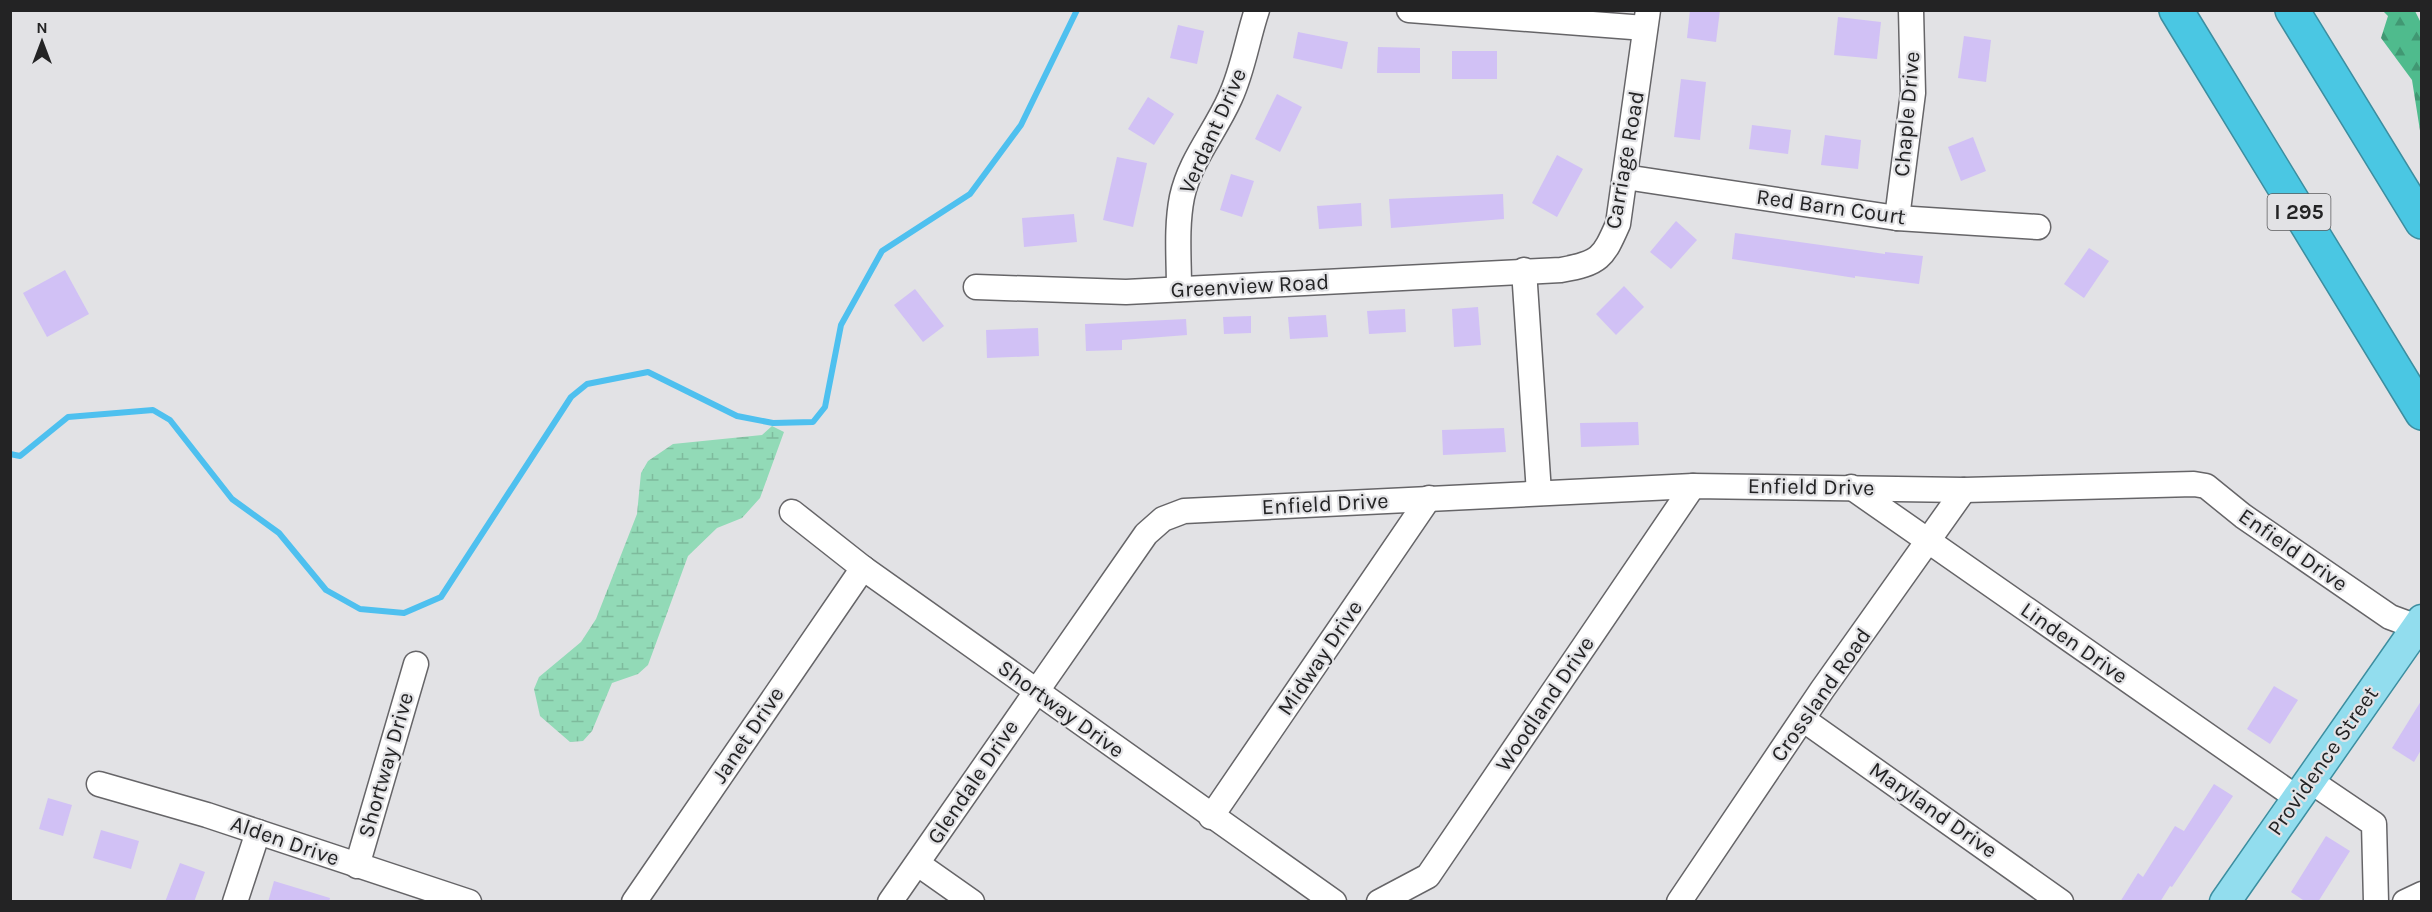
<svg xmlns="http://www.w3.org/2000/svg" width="2432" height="912" font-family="Karla,sans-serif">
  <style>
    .forest { fill: url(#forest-firs) }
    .wetland { fill: url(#wetland-marsh) }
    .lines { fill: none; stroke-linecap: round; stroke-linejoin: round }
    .stream { stroke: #4ec0ef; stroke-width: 6 }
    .building { fill: #d1c1f5 }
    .minor-casing { stroke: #666568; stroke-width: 27 }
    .major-casing { stroke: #3c8ea0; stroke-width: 33 }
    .highway-casing { stroke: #3c8ea0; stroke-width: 36 }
    .minor { stroke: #fff; stroke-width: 24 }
    .major { stroke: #92ddee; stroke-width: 30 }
    .highway { stroke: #4ac7e3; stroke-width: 33 }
    .labels { text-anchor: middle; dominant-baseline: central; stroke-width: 4.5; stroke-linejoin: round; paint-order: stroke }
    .shield { fill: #e2e2e5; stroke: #5c5c5e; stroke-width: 1.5 }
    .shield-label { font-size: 21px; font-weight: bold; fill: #232324 }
    .street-label { font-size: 22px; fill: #232324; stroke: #e2e2e5 }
  </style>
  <defs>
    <pattern id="forest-firs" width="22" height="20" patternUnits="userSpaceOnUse" patternTransform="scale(1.5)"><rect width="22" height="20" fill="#4fbb8d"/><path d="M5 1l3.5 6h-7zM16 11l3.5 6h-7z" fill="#419873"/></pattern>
    <pattern id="wetland-marsh" width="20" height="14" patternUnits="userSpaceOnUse" patternTransform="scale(1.5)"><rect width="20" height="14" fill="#92dab7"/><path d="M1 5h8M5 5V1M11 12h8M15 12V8" fill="none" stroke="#7ebb9d"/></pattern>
  </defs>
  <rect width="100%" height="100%" fill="#e2e2e5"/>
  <!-- forest -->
  <path class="forest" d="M2383,11H2415L2421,23V137L2412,80L2381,38L2388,16Z"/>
  <!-- wetland -->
  <path class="wetland" d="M772,426L784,432L760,498L742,518L717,528L688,556L648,665L638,674L612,683L592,731L583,741L570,742L540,716L534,689L539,677L581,642L596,619L637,514L641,473L648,461L673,444L762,435Z"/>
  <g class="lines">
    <!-- stream -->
    <path class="stream" d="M10,454L20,456L68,417L153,410L170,420L232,499L279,533L326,590L360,609L404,613L441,597L571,397L587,384L648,372L737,416L773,423L813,422L825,407L841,325L882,251L970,194L1021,125L1077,10"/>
  </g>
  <!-- building -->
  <g class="building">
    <path d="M1690,10H1720L1716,42L1687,38Z"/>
    <path d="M1838,17L1881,22L1877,59L1834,55Z"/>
    <path d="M1178,25L1204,31L1197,64L1170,58Z"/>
    <path d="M1298,32L1348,42L1342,69L1293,58Z"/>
    <path d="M1964,36L1991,40L1986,82L1958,78Z"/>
    <path d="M1378,47L1420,48V73H1377Z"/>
    <rect x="1452" y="51" width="45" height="28"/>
    <path d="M1681,79L1706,82L1700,140L1674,137Z"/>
    <path d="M1277,94L1302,107L1280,152L1255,139Z"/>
    <path d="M1148,97L1174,114L1154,145L1128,129Z"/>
    <path d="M1752,125L1791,130L1788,154L1749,149Z"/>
    <path d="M1825,135L1861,140L1858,169L1821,165Z"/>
    <path d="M1973,137L1986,171L1961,181L1948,147Z"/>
    <path d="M1557,155L1583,169L1557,217L1532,203Z"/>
    <path d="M1117,157L1147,163L1133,227L1103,220Z"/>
    <path d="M1231,174L1254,181L1242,217L1220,210Z"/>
    <path d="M1503,194L1504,219L1391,228L1389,199Z"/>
    <path d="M1361,203L1362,226L1319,229L1317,206Z"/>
    <path d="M1074,214L1077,242L1024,247L1022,218Z"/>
    <path d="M1676,221L1697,240L1671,269L1650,252Z"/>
    <path d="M1735,233L1885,254V252L1923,256L1919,284L1855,276V278L1732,259Z"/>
    <path d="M2089,248L2109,261L2084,298L2064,284Z"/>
    <path d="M65,270L89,314L47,337L23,293Z"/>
    <path d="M1624,286L1644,307L1616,335L1596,314Z"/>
    <path d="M915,289L944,326L923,342L894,305Z"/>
    <path d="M1478,307L1481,345L1454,347L1452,309Z"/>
    <path d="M1405,309L1406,332L1369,334L1367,311Z"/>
    <path d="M1326,315L1328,337L1290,339L1288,317Z"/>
    <path d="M1251,316V333L1224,334L1223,317Z"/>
    <path d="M1186,319L1187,335L1122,340V350L1086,351L1085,324Z"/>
    <path d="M1038,328L1039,356L987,358L986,330Z"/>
    <path d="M1638,422L1639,445L1581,447L1580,423Z"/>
    <path d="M1504,428L1506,452L1443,455L1442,430Z"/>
    <path d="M2274,686L2298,700L2270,744L2247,729Z"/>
    <path d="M2421,701V750L2414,762L2392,748Z"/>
    <path d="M2214,784L2233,796L2172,887L2170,886L2160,902H2120L2138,873L2143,877L2175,826L2184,831Z"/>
    <path d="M48,798L72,805L63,836L39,829Z"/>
    <path d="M101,830L139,841L131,869L93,858Z"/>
    <path d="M2326,836L2350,851L2318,902H2306L2291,892Z"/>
    <path d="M180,863L205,872L194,902H165Z"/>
    <path d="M274,881L330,898L329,902H268Z"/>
  </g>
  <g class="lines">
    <defs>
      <g id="minor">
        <path d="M1409,10L1645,28"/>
        <path d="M1625,177L1897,218L2038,227"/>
        <path d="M1897,218L1913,93L1911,10"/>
        <path d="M1524,270L1539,493"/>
        <path d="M976,287L1126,292L1561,270C1600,263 1603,258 1618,224L1648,10"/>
        <path d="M1179,289C1179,259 1176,227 1182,197C1190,160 1215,132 1230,98C1243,70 1247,40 1257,10"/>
        <path d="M1851,487L2297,798"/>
        <path d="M792,512L863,568L1334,902"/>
        <path d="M1804,720L2061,902"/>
        <path d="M2309,780L2374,824L2376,902"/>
        <path d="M99,784L207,815L469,902"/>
        <path d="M1211,817L1429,498"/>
        <path d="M918,864L972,902"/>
        <path d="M357,866L416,664"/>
        <path d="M235,902L258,832"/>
        <path d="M634,902L863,568"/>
        <path d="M890,902L1146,534L1163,519L1184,511L1693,486L1964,490L2194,484L2206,486L2243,516L2390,617L2417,627"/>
        <path d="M1379,902L1428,876L1693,486"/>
        <path d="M1679,902L1822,690L1964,490"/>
        <path d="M2405,902L2422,894"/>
      </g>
      <path id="major" d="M2225,902L2422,620"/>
      <g id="highway">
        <path d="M2176,10L2422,413"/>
        <path d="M2292,10L2422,222"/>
      </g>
    </defs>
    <!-- minor casing -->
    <use href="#minor" class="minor-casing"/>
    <!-- major casing -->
    <use href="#major" class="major-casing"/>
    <!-- highway casing -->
    <use href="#highway" class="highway-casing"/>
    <!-- minor -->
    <use href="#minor" class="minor"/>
    <!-- major -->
    <use href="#major" class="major"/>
    <!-- highway -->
    <use href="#highway" class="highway"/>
  </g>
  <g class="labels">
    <!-- shield labels -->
    <rect class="shield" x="2267.5" y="194" width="63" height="36" rx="4.5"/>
    <g class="shield-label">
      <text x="2299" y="212">I 295</text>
    </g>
    <!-- street labels -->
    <g class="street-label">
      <text transform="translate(1907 114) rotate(-85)">Chaple Drive</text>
      <text transform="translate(1213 131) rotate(-66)">Verdant Drive</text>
      <text transform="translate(1625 160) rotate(-80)">Carriage Road</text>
      <text transform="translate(1831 207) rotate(8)">Red Barn Court</text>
      <text transform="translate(1250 286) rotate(-3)">Greenview Road</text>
      <text transform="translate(1811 487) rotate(1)">Enfield Drive</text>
      <text transform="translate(1325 504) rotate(-3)">Enfield Drive</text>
      <text transform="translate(2293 550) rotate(35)">Enfield Drive</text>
      <text transform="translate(2074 643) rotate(35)">Linden Drive</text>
      <text transform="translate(1320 658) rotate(-56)">Midway Drive</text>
      <text transform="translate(1821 695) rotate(-55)">Crossland Road</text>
      <text transform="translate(1545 704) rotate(-56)">Woodland Drive</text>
      <text transform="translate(1061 709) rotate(36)">Shortway Drive</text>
      <text transform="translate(748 735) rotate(-56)">Janet Drive</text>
      <text transform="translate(2323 761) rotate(-55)">Providence Street</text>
      <text transform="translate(386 765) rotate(-74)">Shortway Drive</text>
      <text transform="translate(973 782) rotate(-56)">Glendale Drive</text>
      <text transform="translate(1933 810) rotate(35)">Maryland Drive</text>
      <text transform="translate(285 841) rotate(19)">Alden Drive</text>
    </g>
  </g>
  <!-- border -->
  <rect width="2432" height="912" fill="none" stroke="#232324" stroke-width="24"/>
  <!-- north arrow -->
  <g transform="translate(42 42)" stroke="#e2e2e5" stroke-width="4.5" paint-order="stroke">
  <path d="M0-4.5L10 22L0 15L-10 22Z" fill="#232324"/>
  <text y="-9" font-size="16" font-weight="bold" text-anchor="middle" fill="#232324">N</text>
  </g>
</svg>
